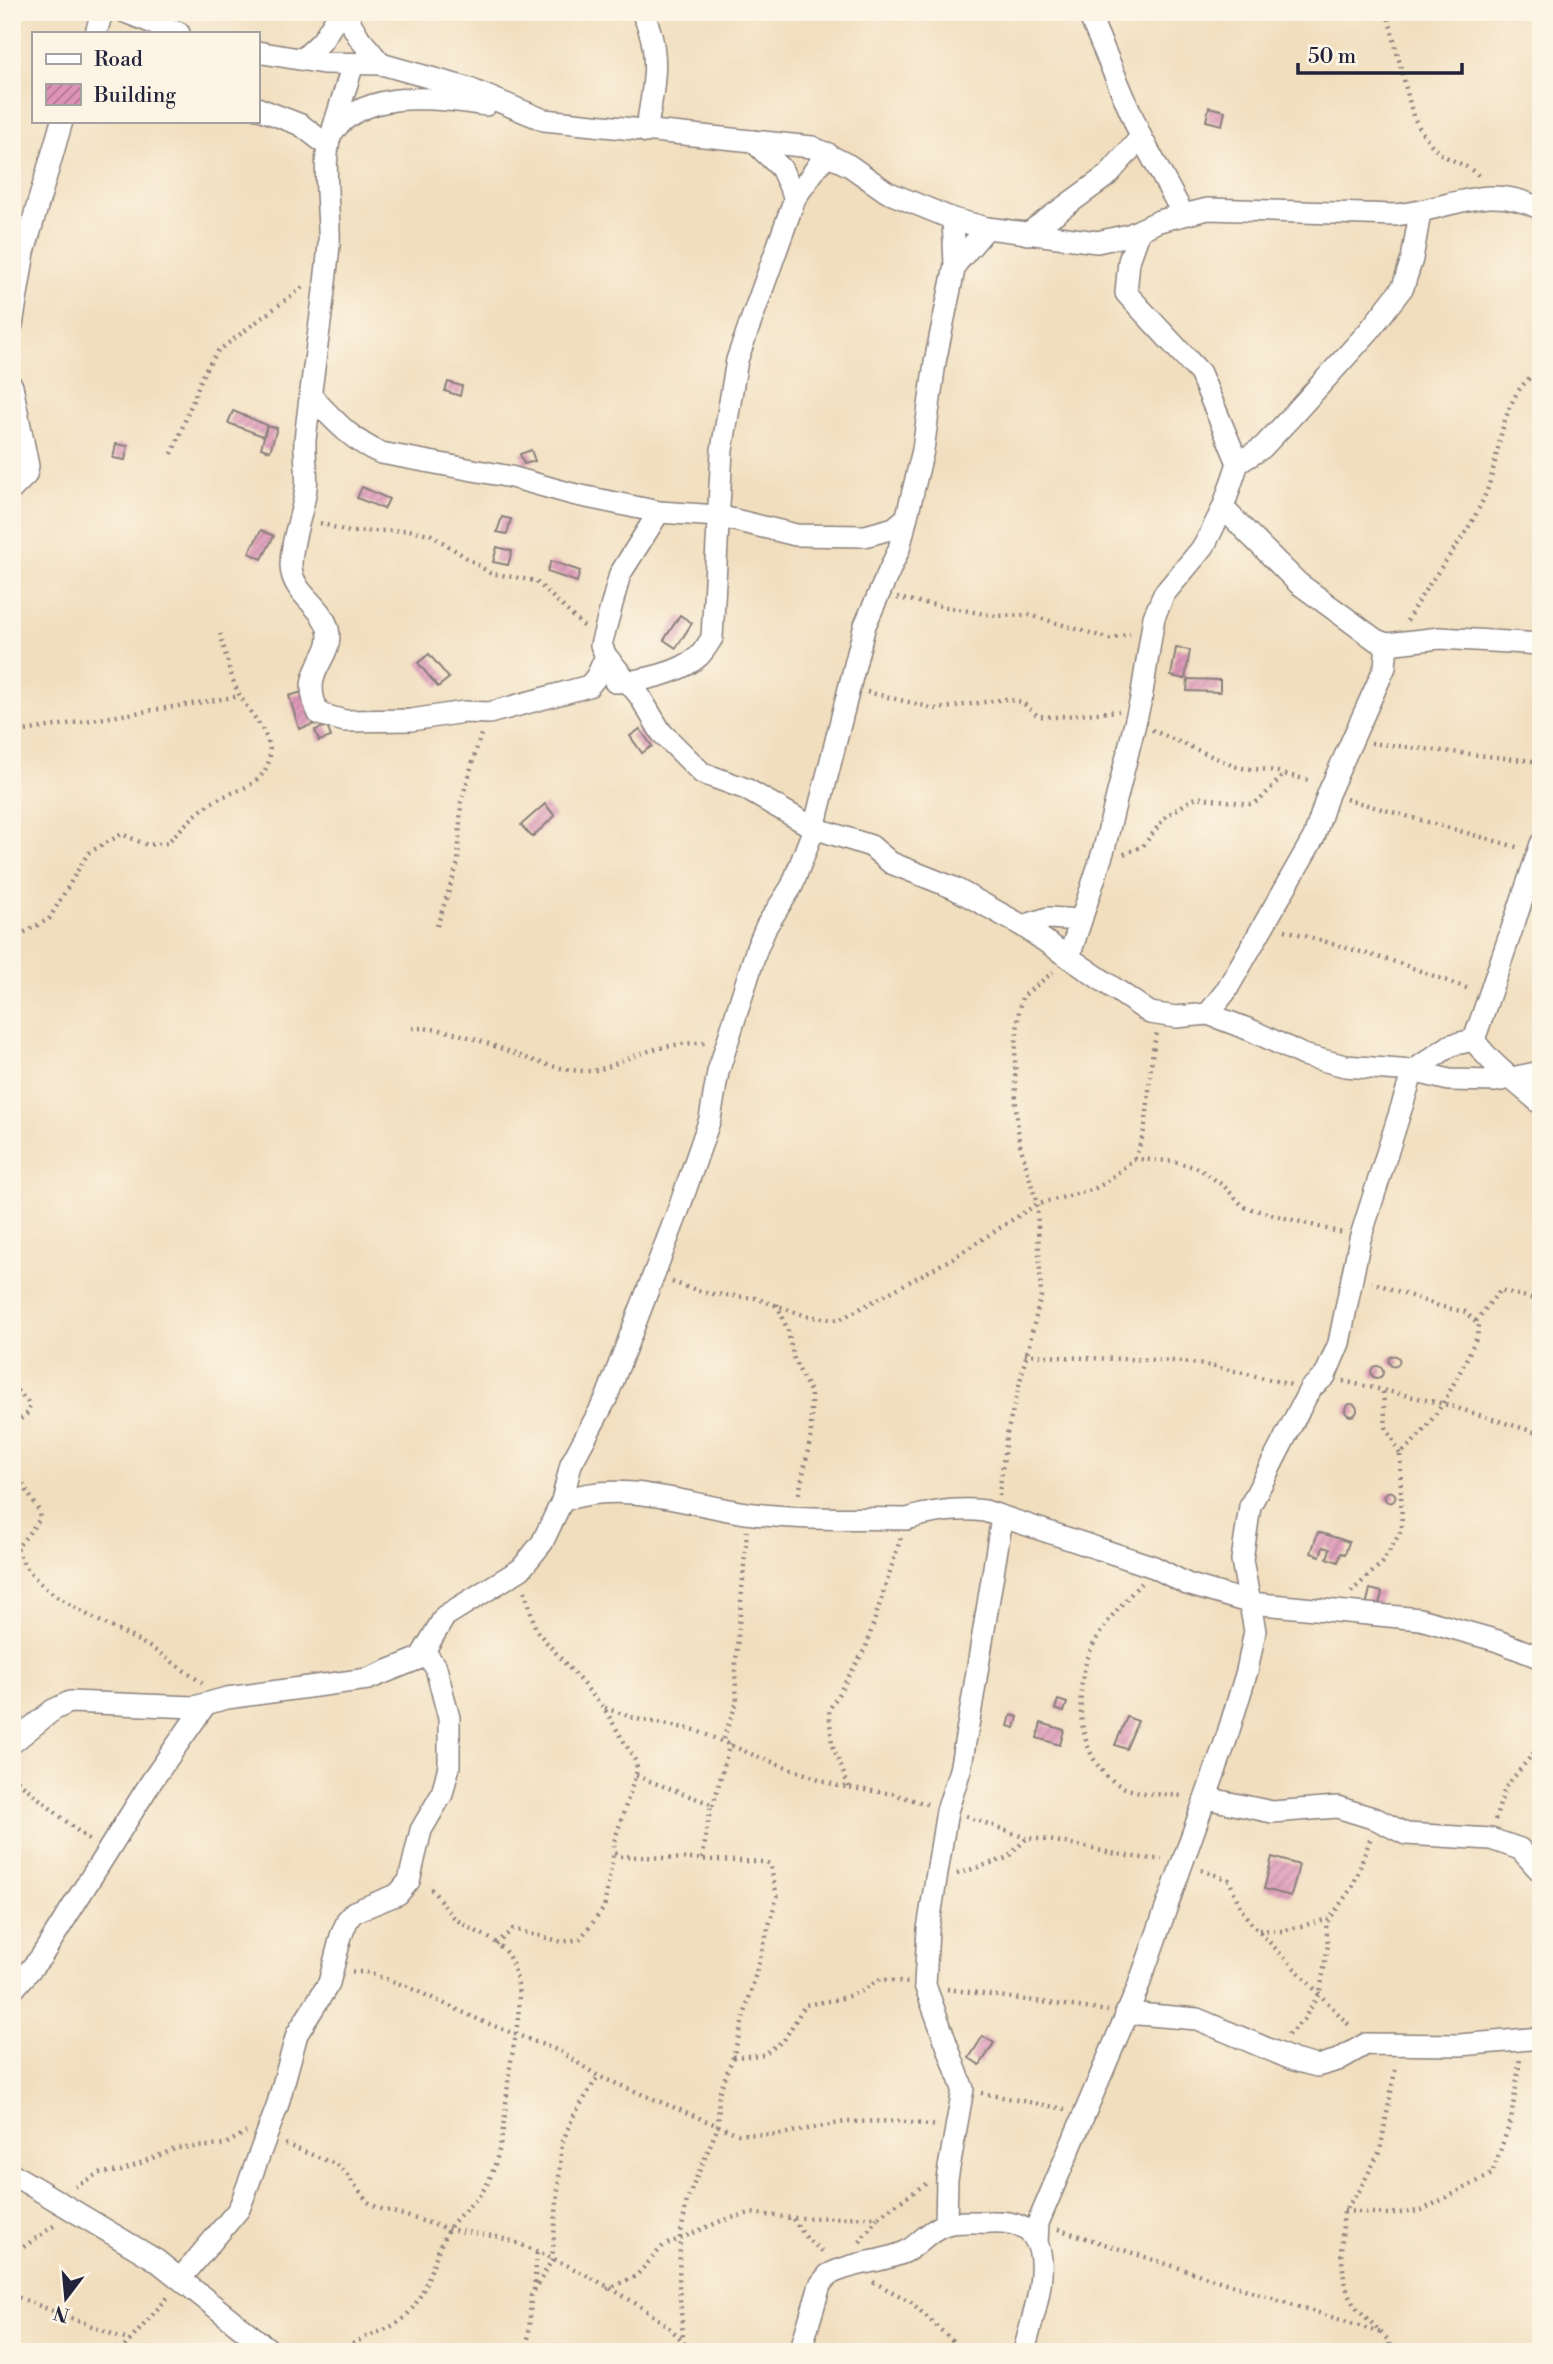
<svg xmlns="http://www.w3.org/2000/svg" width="1553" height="2364" font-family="'Libre Bodoni',serif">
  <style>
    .building { fill: url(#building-hatch) }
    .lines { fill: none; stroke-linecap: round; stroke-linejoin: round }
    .street-casing { stroke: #8a807c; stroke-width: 24 }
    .path { stroke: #8a807c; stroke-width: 4.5; stroke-dasharray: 2 5; stroke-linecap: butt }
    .street { stroke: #fff; stroke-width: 21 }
  </style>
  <defs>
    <pattern id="building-hatch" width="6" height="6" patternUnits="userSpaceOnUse" patternTransform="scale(1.75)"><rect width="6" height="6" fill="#dd93b6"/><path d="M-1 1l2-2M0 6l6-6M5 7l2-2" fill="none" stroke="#b37895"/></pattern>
  </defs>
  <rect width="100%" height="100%" fill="#fcf5e5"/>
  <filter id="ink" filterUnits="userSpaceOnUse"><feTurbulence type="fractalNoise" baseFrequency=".0143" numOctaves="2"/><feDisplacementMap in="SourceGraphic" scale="14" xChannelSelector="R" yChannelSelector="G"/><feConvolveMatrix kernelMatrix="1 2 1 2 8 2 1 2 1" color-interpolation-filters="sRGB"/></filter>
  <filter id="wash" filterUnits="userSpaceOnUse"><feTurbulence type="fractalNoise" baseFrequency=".00686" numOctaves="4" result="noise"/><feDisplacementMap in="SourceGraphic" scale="28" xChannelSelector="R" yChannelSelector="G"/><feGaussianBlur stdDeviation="1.57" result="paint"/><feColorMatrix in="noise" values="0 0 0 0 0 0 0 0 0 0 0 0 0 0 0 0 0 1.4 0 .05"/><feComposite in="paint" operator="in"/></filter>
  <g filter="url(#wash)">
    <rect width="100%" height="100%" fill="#f1debe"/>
    <g id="blocks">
      <!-- building -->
      <g class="building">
        <path d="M1209,107L1225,111L1222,125L1206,121Z"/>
        <path d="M448,382L462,386L460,396L445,391Z"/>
        <path d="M233,411L267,425L263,436L228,423Z"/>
        <path d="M267,426L277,428L270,451L261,448Z"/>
        <path d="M116,444L128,446L125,460L113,458Z"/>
        <path d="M531,450L535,461L524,464L520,454Z"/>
        <path d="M362,487L389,499L384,509L357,498Z"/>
        <path d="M502,517L511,519L507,534L497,532Z"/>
        <path d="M261,530L274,536L262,559L249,553Z"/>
        <path d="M497,547L512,551L508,565L493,562Z"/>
        <path d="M551,561L580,571L577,582L547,572Z"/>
        <path d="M680,615L692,623L676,648L664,640Z"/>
        <path d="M1176,648L1190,650L1185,679L1171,676Z"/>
        <path d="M429,654L449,678L438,687L418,663Z"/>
        <path d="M1188,679L1220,680V692L1187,691Z"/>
        <path d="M305,691L315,724L299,729L289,696Z"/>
        <path d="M327,726L331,737L319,741L315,730Z"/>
        <path d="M640,729L652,746L642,753L630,736Z"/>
        <path d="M545,804L555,816L532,837L521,825Z"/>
        <circle cx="1394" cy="1361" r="5.5"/>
        <circle cx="1377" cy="1372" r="6"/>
        <circle cx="1351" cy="1410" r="6"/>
        <circle cx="1390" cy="1497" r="5.5"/>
        <path d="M1318,1532L1349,1542L1345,1554L1341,1553L1338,1562L1327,1558L1330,1549L1323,1547L1320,1556L1311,1553Z"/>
        <path d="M1370,1589L1382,1592L1377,1613L1365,1610Z"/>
        <path d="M1058,1700L1067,1703L1064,1712L1055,1709Z"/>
        <path d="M1011,1715L1018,1717L1015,1728L1008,1726Z"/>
        <path d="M1127,1717L1138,1721L1126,1749L1115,1745Z"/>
        <path d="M1041,1723L1064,1730L1060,1745L1037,1738Z"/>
        <path d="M1272,1857L1299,1865L1291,1896L1264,1889Z"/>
        <path d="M983,2036L994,2043L980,2065L969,2058Z"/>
      </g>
    </g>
  </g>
  <g filter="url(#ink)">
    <use href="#blocks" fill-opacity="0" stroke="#8a807c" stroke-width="2"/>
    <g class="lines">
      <defs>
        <g id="street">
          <path d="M125,12L179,33"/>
          <path d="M344,12L360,39L381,64"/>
          <path d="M642,12C663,52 653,90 646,132"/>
          <path d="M1088,12L1141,137L1183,214"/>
          <path d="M96,33L102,12"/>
          <path d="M257,52L323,63L381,64L467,88L544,120L812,147L850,166L887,192L953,219L987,228L1097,242L1129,235L1159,221L1208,209L1395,215C1451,210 1486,181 1541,209"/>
          <path d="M303,59L322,41L340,12"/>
          <path d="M486,105C439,98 369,88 334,130C319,148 331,218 329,245C323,310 312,375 305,440C304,456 308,472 306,488C303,515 291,538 291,566C292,594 322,605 328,629C335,660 297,669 319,714L345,721L411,720L464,712L489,713L589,686L597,676L606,656"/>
          <path d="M257,108L301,125L328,146"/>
          <path d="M333,129L353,64"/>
          <path d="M753,141L781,168L795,198"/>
          <path d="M1140,230L1129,261L1126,293L1200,373L1238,463"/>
          <path d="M1027,234L1108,175L1141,137"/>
          <path d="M955,265L987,228"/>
          <path d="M12,325L24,252L62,121"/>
          <path d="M12,386L28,466L26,475L12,489"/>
          <path d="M311,396C333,419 352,441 381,453L511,477L572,494L659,512L718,516L796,535L865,536L894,528L906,518"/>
          <path d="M1223,508L1298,583L1376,640L1387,644L1440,638L1541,644"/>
          <path d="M659,512L620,574L601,645L606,656L639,695L661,732L702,773L746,789L814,828L871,846L891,863L954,888L1023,926L1150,1013L1176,1017L1208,1014L1253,1031L1303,1055L1345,1066L1413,1071L1449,1080L1496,1081L1541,1072"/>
          <path d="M615,682C640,682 680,673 699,656C704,651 708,644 712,638L722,450L737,360L795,198L827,153"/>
          <path d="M1541,844L1474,1040C1491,1065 1518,1083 1541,1104"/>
          <path d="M1023,926L1048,918L1081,920"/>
          <path d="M1069,957L1104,849L1141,699L1154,617L1164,594L1204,546L1223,508L1238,463L1262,448L1292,416L1369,331L1403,287L1412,259L1420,213"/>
          <path d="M1208,1014L1226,991L1314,837L1328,794L1385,667L1387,644"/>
          <path d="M562,1501C622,1479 684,1504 746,1513C798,1520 854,1518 907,1519C933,1511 959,1508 985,1511L1154,1567L1187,1584L1251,1603L1420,1619L1498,1641L1541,1658"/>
          <path d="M12,1743L53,1710L70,1702L194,1707L227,1698L368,1679L420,1658L445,1616L521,1569L542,1543L562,1501L571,1464L606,1399L677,1214L710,1119L718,1072L757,948L767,925L792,886L814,828L865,625L899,549L923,450L935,362L955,265L953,219"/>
          <path d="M1206,1798L1272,1812L1337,1807L1376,1819L1406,1834L1491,1839L1520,1849L1541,1872"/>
          <path d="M12,1991L41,1957L151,1782L205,1705"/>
          <path d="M1126,2013L1197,2019L1294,2060L1317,2066L1338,2060L1366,2044L1460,2045L1541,2038"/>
          <path d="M12,2174L156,2260L272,2352"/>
          <path d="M946,2224L947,2179L963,2089L925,1985L928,1929L947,1811L960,1770L971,1709L1002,1518"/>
          <path d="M1037,2243L1038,2223L1137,1990L1225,1743L1247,1671L1255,1631L1242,1560L1250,1506L1310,1389L1325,1376L1339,1343L1360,1239L1413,1071L1451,1045L1474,1040"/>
          <path d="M181,2278L239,2209L277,2107L297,2034L329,1983L341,1936L348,1919L354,1912L398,1894L409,1881L421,1830L442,1794L449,1766V1718L436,1668L425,1652"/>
          <path d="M800,2352L820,2285L828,2275C852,2262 880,2263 905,2252C918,2246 926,2232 944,2225C957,2220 977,2223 991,2222C1071,2218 1034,2308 1024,2352"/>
        </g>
      </defs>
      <!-- street casing -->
      <use href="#street" class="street-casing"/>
      <!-- path -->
      <g class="path">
        <path d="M1387,12L1413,116C1420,130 1432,150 1446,157C1460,164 1469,166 1481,178"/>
        <path d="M172,454L204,372L218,351L304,286"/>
        <path d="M320,523L350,532L409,530L430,534L490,573L536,581L586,629"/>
        <path d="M897,598L996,616L1030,615L1110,639L1130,634"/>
        <path d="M1407,621C1430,576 1467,540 1486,493C1502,452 1498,396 1541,369"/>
        <path d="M867,692L937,709L1006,699L1023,703L1038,716L1054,717L1119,711"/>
        <path d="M1152,730L1234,766C1252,772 1265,766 1284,774"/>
        <path d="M12,733L240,696"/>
        <path d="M1371,743L1541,762"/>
        <path d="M1346,799L1520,848"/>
        <path d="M1124,854L1143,846L1166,816L1196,797L1250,804L1259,801L1284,774L1312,781"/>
        <path d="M437,926L458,863L461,802L481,734"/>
        <path d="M1285,930L1399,963L1469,989"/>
        <path d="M12,939L49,919L88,853L122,834L147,845L167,843C182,828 197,811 216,800C229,793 248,789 259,778C287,747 254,721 240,696C230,678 226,654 220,634"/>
        <path d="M412,1028C476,1027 525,1068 583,1071C602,1072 617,1062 634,1056C658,1047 683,1042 708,1043"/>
        <path d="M1134,1159C1154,1120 1145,1074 1157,1033"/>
        <path d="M672,1282L705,1293L755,1298L806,1316L839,1320L953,1258L1037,1204L1092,1190L1105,1183L1134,1159L1171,1161L1198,1168L1224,1186L1244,1207L1342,1233"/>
        <path d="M777,1304L788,1331L794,1360L811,1393V1436L798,1498"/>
        <path d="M1476,1321L1500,1290L1541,1301"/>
        <path d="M1025,1354C1070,1359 1110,1358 1154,1360C1201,1361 1247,1374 1292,1385"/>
        <path d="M1343,1381L1444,1404L1541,1434"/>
        <path d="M12,1386L29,1403V1412L12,1426"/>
        <path d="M1383,1392L1386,1427L1400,1454"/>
        <path d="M12,1466L39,1511L40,1519L17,1548C30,1595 106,1622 144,1644C165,1655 183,1671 203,1683"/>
        <path d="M999,1496L1006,1438L1041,1296L1037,1204L1019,1141L1016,1107L1015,1057L1019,1009L1022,997L1053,972"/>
        <path d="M1141,1583C1120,1606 1095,1632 1086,1663C1074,1705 1080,1768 1125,1788C1143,1795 1165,1794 1184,1796"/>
        <path d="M525,1591L536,1630L604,1708L636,1762L637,1771L614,1842V1851L618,1856L765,1862L770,1864L777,1896L733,2057L719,2093L718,2127L687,2200L680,2238L679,2285L683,2338"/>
        <path d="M1351,1592L1383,1562L1402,1529L1400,1454C1438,1422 1456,1380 1477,1337L1479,1325L1465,1312L1439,1306L1372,1282"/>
        <path d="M605,1708L637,1719L695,1730L756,1756L838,1786L893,1794L927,1804"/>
        <path d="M723,1739L737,1702L735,1672L747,1531"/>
        <path d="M12,1776L91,1842"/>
        <path d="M636,1776L711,1804L702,1861"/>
        <path d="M849,1787L832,1744L829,1710L866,1647L901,1537"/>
        <path d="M713,1806L730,1743"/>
        <path d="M966,1816L1026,1838"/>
        <path d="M1495,1820L1505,1788L1541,1744"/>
        <path d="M1201,1870L1229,1880L1241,1909L1250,1922L1352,2028"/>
        <path d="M957,1874L1007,1858L1027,1838C1073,1840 1116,1859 1162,1859"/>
        <path d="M1259,1930L1282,1931L1328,1919"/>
        <path d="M496,1944L513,1929L562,1942L580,1939L604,1908L614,1851"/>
        <path d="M352,1972H366L406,1986L484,2022L559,2051L598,2076L738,2134L776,2135L845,2122L898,2121L937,2126"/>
        <path d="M947,1989L1108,2011"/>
        <path d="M1288,2035L1304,2019L1320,1992L1328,1945L1326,1924L1353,1886L1371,1837"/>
        <path d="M733,2057L763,2055L784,2040L805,2005L840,1999L862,1991L880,1979L908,1983"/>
        <path d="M981,2093L1065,2109"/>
        <path d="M285,2144L340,2166L368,2202L378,2208C403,2214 426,2223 450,2229C471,2234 494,2234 514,2242C557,2258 670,2313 690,2352"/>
        <path d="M75,2187L99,2173L121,2171L177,2148L224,2145L246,2132"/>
        <path d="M1344,2211L1388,2214L1420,2211L1492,2174L1511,2120L1520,2059"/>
        <path d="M793,2219L808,2240L825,2253"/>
        <path d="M1058,2229L1381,2333"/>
        <path d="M860,2242L877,2218"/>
        <path d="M12,2255L58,2223"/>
        <path d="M873,2282L910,2301L964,2352"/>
        <path d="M607,2289L636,2276L663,2246L721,2221L750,2213L792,2218L878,2217L927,2183"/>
        <path d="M534,2290L537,2253"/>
        <path d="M12,2295L130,2341"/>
        <path d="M120,2352L169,2296"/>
        <path d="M341,2352C362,2334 390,2332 405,2317C428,2294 432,2259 447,2232C458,2212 481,2201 490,2178C504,2145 505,2110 509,2074C514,2037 528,1996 510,1959C499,1938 477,1934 460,1922C449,1915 441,1900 432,1890L426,1888"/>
        <path d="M524,2352L529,2335L531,2296L552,2260L562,2143L573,2117L598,2076"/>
        <path d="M1390,2352L1389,2341L1357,2308L1345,2286L1341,2252L1344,2211L1359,2191L1380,2151L1396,2065"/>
      </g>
      <!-- street -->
      <use href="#street" class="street"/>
    </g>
  </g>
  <!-- margin -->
  <rect width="1553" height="2364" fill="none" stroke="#fcf5e5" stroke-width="42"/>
  <!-- legend -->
  <rect x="32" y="32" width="228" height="91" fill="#fcf5e5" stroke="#a5a1a1" stroke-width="2"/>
  <rect x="46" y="54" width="35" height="10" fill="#ffffff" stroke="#a5a1a1" stroke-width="2"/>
  <text x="94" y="66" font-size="21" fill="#22223b">Road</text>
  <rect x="46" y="84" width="35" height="21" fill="url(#building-hatch)" stroke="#a5a1a1" stroke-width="2"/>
  <text x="94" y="102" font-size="21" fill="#22223b">Building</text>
  <!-- north arrow -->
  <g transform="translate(66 2298) rotate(196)" stroke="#fcf5e5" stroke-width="5" paint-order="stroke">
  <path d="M0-5L12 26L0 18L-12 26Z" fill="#22223b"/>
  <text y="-10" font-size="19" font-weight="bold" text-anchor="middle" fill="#22223b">N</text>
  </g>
  <!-- scale -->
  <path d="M1298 63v10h164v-10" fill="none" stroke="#22223b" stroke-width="3.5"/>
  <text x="1308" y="63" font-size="21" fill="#22223b" stroke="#fcf5e5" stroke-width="5" paint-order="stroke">50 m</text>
</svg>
